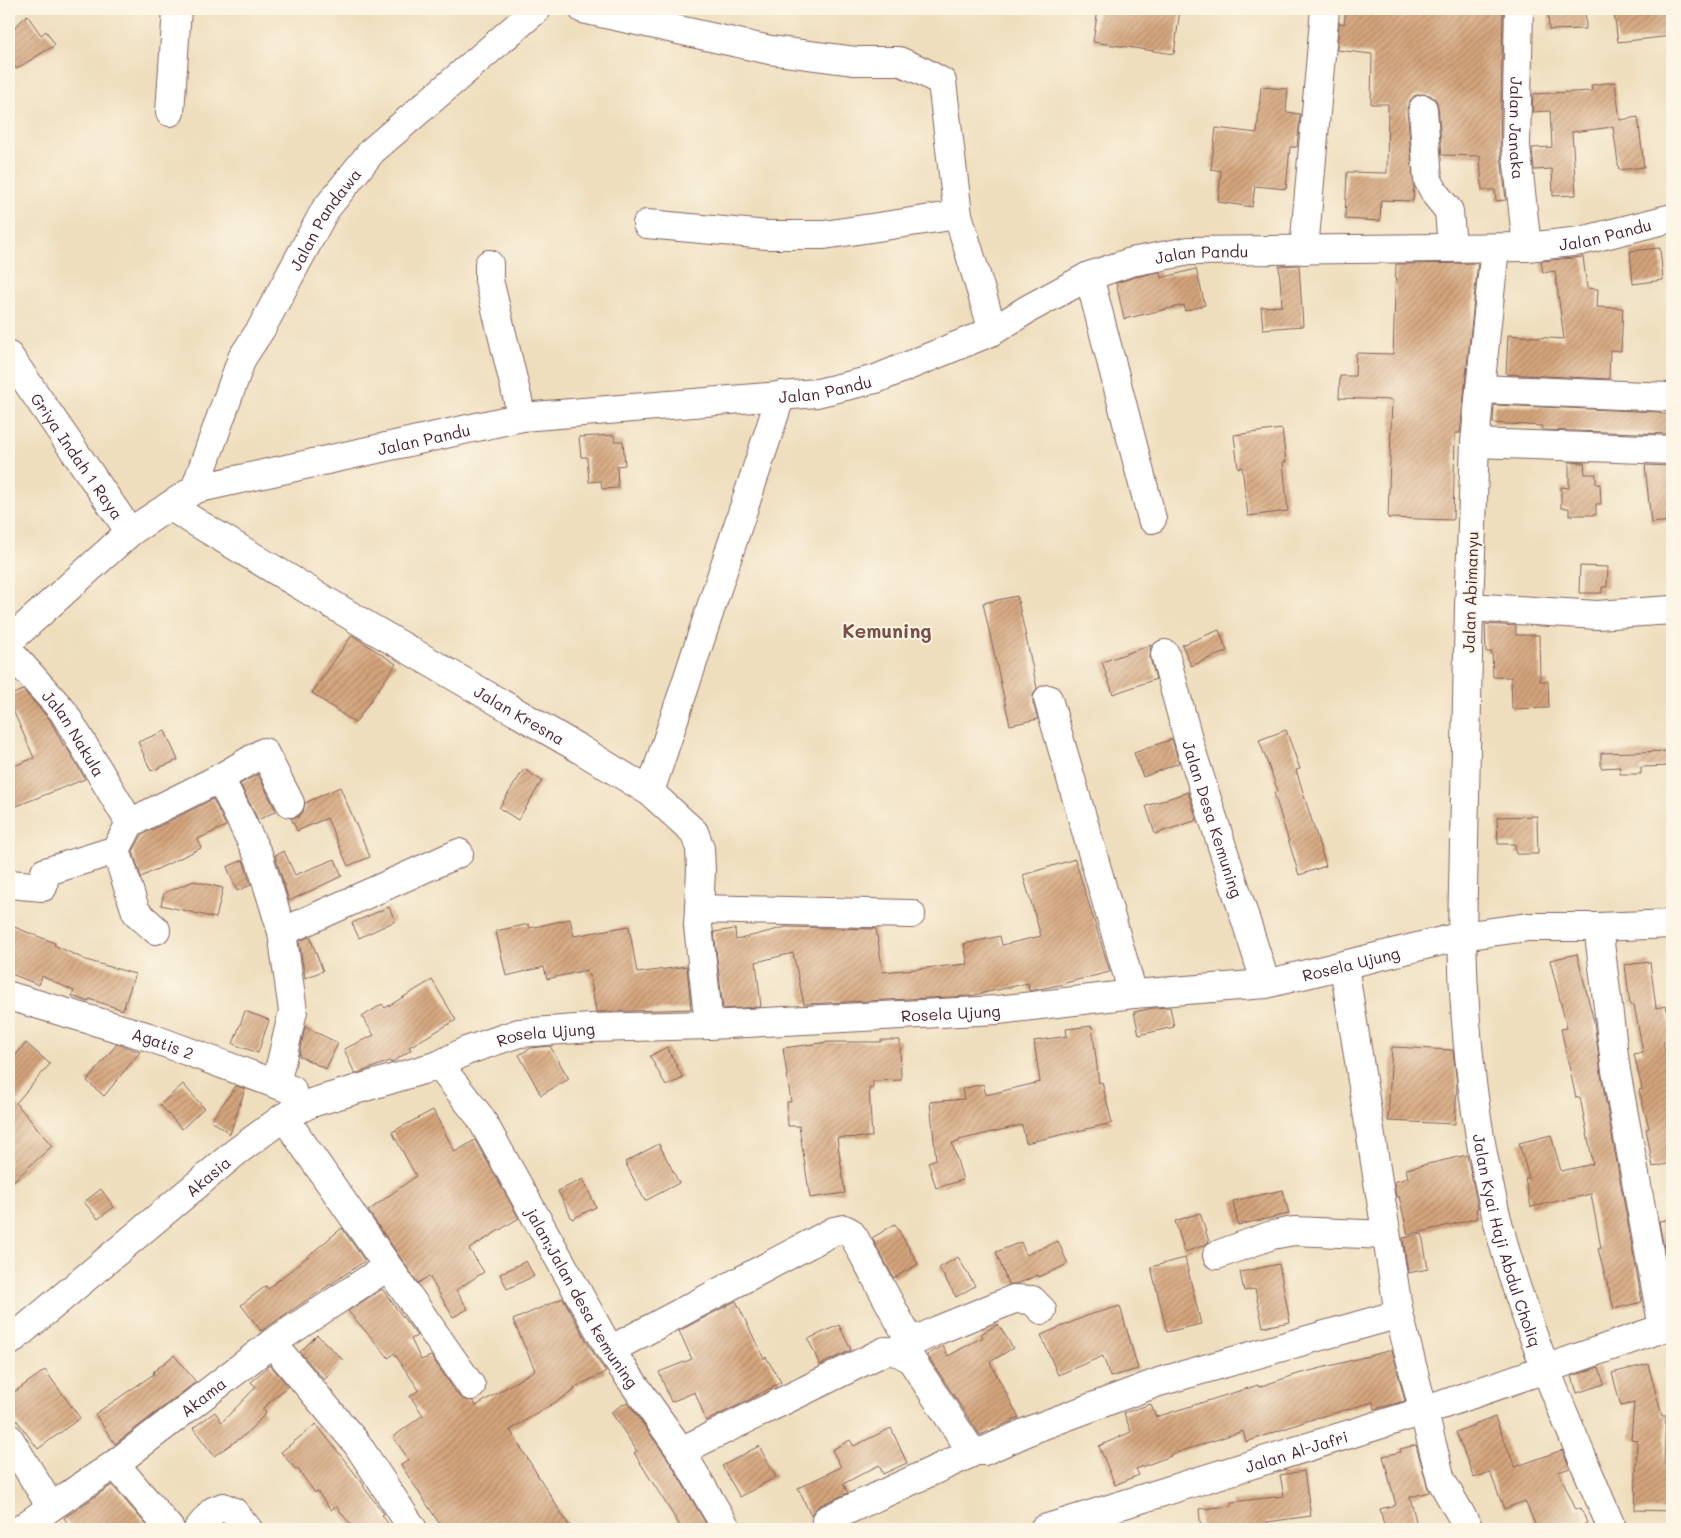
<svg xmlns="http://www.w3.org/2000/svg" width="1681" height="1538" font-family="Mali,sans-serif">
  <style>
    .building { fill: url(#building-hatch) }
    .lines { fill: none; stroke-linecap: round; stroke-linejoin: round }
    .minor-casing { stroke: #83625e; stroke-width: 30 }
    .minor { stroke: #fff; stroke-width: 28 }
    .labels { text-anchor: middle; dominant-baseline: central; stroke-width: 4; stroke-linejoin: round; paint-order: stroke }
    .street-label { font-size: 16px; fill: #4a1f2b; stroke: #fcf5e5 }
    .quarter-label { font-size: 19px; font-weight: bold; fill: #7a4e47; stroke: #fcf5e5 }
  </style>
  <defs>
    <pattern id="building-hatch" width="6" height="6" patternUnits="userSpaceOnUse" patternTransform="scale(1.25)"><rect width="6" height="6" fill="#d4a57c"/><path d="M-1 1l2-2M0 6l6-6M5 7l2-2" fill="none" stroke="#ae8666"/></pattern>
  </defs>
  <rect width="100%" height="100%" fill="#fcf5e5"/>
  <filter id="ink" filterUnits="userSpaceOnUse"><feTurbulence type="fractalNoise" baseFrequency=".02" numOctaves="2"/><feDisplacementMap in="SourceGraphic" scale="10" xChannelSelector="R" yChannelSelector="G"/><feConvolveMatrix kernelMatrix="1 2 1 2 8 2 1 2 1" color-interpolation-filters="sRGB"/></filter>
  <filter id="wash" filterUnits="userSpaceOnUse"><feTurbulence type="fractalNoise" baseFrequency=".0096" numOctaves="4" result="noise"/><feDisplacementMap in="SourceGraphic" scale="20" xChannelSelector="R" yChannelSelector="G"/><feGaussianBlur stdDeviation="1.12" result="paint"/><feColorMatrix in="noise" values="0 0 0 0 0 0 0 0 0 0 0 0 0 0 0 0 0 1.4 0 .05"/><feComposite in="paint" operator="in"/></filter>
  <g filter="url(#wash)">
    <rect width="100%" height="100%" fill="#eedebd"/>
    <g id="blocks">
      <!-- building -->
      <g class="building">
        <path d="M1098,9H1169L1180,10L1174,54L1093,42Z"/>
        <path d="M1346,9H1449L1503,12L1500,146L1506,200L1496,201L1495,190H1482L1480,156L1442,155L1438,107L1436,100L1430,95L1421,94L1414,96L1409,102L1407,110L1414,185L1413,201L1381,200L1380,221L1345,219L1347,172L1387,173L1388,104H1371L1372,54L1337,50L1339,23L1344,24Z"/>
        <path d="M1548,9H1585L1586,29L1549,30Z"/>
        <path d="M1640,9L1641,14L1672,9V36L1618,42L1614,13Z"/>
        <path d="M27,15L41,35L46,31L55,45L16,69L9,57V30L14,28Z"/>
        <path d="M1615,82L1620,120L1638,117L1644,167L1619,170L1613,127L1572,132L1576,195L1553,196L1552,169L1534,170L1532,148L1552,147L1550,111L1532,112L1533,94L1592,91L1591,85Z"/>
        <path d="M1261,87L1288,89L1286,112L1300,114L1297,147H1290L1286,189L1255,186L1252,207L1218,202L1221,171L1211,169L1216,128L1257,133Z"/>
        <path d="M1660,248L1663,280L1633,284L1630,251Z"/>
        <path d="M1583,257L1587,288L1598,289L1597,307L1623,308L1621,351L1610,350L1609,379L1506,374L1508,335L1564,339L1555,271L1543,273L1541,261Z"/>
        <path d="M1478,263L1460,433H1455L1453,520L1388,518L1392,400L1339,398L1340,376H1355L1356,353L1393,354L1396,264Z"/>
        <path d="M1299,265L1303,326L1263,329L1261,307L1282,306L1279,266Z"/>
        <path d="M1196,269L1205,305L1185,311L1184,305L1124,319L1116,283L1135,277L1160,272L1161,278Z"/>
        <path d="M1494,405L1660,412V414H1672V434L1542,430V426L1493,423Z"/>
        <path d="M1282,429L1286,462H1283L1288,511L1248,516L1242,467L1238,468L1234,435Z"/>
        <path d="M614,435L615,441H623L625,465L617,466L618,488L602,489L601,481L589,482L587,457H581L579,437Z"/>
        <path d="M1569,462L1584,463L1585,474H1596V484H1600L1601,504H1596V515H1569V508H1561V487L1569,488Z"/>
        <path d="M1645,465L1669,466L1671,485H1672V521L1651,523Z"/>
        <path d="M1580,566L1608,567L1607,587H1602V593H1579Z"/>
        <path d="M1017,596L1037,688L1033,695V703L1038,719L1010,725L983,603Z"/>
        <path d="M1485,624L1516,626V635H1539L1540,681H1548L1549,708L1512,709L1511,677H1493L1492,652H1486Z"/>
        <path d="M1219,630L1227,651L1191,666L1182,645Z"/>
        <path d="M352,635L396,664L355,723L312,693Z"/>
        <path d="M1151,645L1150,658L1156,679L1113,694L1102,662Z"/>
        <path d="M23,690L50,720L64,746H66L85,779L9,809V768L34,758L9,701V696Z"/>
        <path d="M1286,730L1300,769L1296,770L1326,866L1299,875L1274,793L1278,791L1259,740Z"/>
        <path d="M165,731L178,760L151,771L138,742Z"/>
        <path d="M1172,739L1179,763L1143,777L1134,753Z"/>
        <path d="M1672,751V766L1641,767V774H1620V767L1601,768V753Z"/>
        <path d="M524,769L542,781L518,820L499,808Z"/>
        <path d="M258,774L276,811L258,820L240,784Z"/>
        <path d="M340,787L370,857L348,866L327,818L297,831L291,818L298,817L303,812L305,803Z"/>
        <path d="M1188,792L1197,820L1155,834L1146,806Z"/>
        <path d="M213,799L226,826L198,839L201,848L141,877L133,851L142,835Z"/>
        <path d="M1537,816L1538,854H1516L1515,844H1498L1497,817Z"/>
        <path d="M284,851L295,875L335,859L342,876L289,901L275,855Z"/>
        <path d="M1075,859L1110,972L1065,983V984L1029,991L1028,983L970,996L804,1004L793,953L756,962L761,1007L723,1009L714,932L735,929L736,940L786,927L876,929L883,972L968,964L964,944L1000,936L1002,945L1041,936L1023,875Z"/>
        <path d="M243,860L251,885L237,891L227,867Z"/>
        <path d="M194,881L223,888L216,918L161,905L164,893Z"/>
        <path d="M389,907L395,921L359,938L352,923Z"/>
        <path d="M570,919L574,936L629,926L637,973L687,966L691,1009L596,1012L590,975L588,976L587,970L547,979L544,967L506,976L496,931L529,924L530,928Z"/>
        <path d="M9,925L55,943L54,945L86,960L135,974L123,1010L89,999L88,1002L72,996L74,991L42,976L39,985L9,973Z"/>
        <path d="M310,937L323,971L305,978L299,941Z"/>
        <path d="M1577,954L1594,1022L1601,1074L1642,1302L1614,1309L1598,1249L1601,1248L1591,1194L1531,1207L1525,1179L1529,1178L1519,1143L1551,1135L1561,1171L1593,1164L1580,1097L1576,1098L1561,1029L1567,1028L1550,960Z"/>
        <path d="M1650,962L1656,1008L1666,1006L1672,1041L1663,1042L1672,1081V1163L1653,1167L1646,1129L1649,1128L1639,1090L1642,1089L1634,1054L1643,1052L1634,1005H1630L1625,965Z"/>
        <path d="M432,980L456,1020L409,1047L411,1050L391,1063L390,1061L355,1074L344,1049L374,1035L362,1017L382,1004L385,1008Z"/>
        <path d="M1170,1007L1174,1027L1139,1035L1134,1012L1153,1008Z"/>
        <path d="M245,1011L269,1020L258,1053L233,1044Z"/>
        <path d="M1092,1026L1099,1083L1102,1082L1112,1123L1026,1143L1022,1125L959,1140V1142L952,1143L963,1180L936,1188L928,1162L936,1159L930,1102L964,1099L962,1089L983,1084L986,1095L1040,1082L1034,1041L1067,1036L1066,1029Z"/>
        <path d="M305,1027L338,1043L326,1069L299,1056Z"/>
        <path d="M881,1040H900L901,1080L873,1081V1088H869L872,1137L837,1138L845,1193L810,1198L799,1126H788L787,1102H791L783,1048L828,1042H881Z"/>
        <path d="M26,1043L50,1064L16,1103L52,1146L9,1185V1063Z"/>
        <path d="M117,1044L140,1052L104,1096L87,1081Z"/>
        <path d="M550,1046L569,1079L541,1095L519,1055L531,1048Z"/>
        <path d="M667,1047L683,1078L666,1086L650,1056Z"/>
        <path d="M1392,1047L1453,1050L1457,1084L1455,1124L1388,1121Z"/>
        <path d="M183,1084L204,1108L182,1129L160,1105Z"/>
        <path d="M236,1086L245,1089L230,1134L211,1120Z"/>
        <path d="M433,1110L455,1152L475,1140L519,1218L469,1249L484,1272L456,1290L468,1309L453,1317L429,1276L418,1283L368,1211L416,1176L392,1132Z"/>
        <path d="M659,1144L679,1183L645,1201L625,1162Z"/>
        <path d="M1467,1155L1478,1208L1476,1209L1478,1218L1408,1235L1399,1196L1396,1197L1394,1182L1408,1178L1406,1169Z"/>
        <path d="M583,1179L596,1207L572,1219L558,1191Z"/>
        <path d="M101,1189L114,1207L98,1219L84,1202Z"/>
        <path d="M1283,1190L1289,1214L1238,1225L1233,1201Z"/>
        <path d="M1200,1213L1209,1242L1205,1245L1185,1252L1175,1221Z"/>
        <path d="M1672,1219V1292L1659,1221Z"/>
        <path d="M895,1224L918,1264L894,1278L872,1238Z"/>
        <path d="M342,1228L365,1261L261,1331L241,1305L266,1286L268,1289Z"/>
        <path d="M1422,1234L1428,1269L1408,1273L1403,1238Z"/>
        <path d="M1058,1241L1068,1264L1039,1277L1038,1275L1017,1284H1008L996,1252L1021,1242L1026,1255Z"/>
        <path d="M958,1257L975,1286L956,1297L939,1268Z"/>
        <path d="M1185,1258L1201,1324L1167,1332L1151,1267Z"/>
        <path d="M526,1261L534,1276L507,1289L500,1274Z"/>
        <path d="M1279,1264L1290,1322L1263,1327L1255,1289L1244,1291L1240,1272Z"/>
        <path d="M382,1289L417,1336L411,1339L421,1360L431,1356L458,1395L465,1400L473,1401L476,1406L535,1370L513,1320L563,1298L596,1358L606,1372L573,1388L575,1390L510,1430L571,1529H443L401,1465L409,1460L393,1437L423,1415L410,1396L419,1390L394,1353L389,1358L348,1311Z"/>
        <path d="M736,1301L764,1359L766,1357L781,1382L747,1401L706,1421L695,1392L671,1402L659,1372L692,1359L679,1331Z"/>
        <path d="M1120,1306L1138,1369L1110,1377L1103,1356L1058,1375L1041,1335L1089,1315Z"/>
        <path d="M998,1324L1013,1348L990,1362L1019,1418L980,1435L927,1355L943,1346L948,1356L983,1337L981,1334Z"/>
        <path d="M839,1325L851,1350L820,1365L808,1339Z"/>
        <path d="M317,1335L343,1360L324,1380L300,1352Z"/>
        <path d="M1392,1350L1405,1401L1375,1409L1373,1402L1313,1419L1246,1442L1243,1431L1170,1455L1171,1456L1136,1469L1139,1475L1115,1485L1099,1446L1131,1432L1124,1413L1151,1404L1156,1417L1258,1385V1387L1298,1374Z"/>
        <path d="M174,1355L196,1382L115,1444L95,1414L154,1374L153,1372Z"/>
        <path d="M1648,1364L1662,1416H1666L1664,1464H1672V1511L1635,1510L1637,1440L1631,1439L1634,1403L1621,1406L1612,1373Z"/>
        <path d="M270,1365L288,1386L262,1409L266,1413L246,1434L214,1456L193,1428L215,1412L222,1422L256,1387L251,1382Z"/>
        <path d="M1599,1367L1604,1384L1577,1393L1572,1376Z"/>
        <path d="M45,1370L80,1418L38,1449L9,1410V1396Z"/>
        <path d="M627,1402L668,1459L709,1529H682L634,1453L637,1451L611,1412Z"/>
        <path d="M1495,1417L1515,1467L1562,1450L1570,1468L1559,1472L1576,1510L1581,1508L1587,1523L1583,1525L1585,1529H1537L1525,1501L1504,1509L1490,1472L1474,1478L1456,1432Z"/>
        <path d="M316,1424L364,1485L363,1486L384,1514L382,1515L392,1529H354L336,1506L331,1510L317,1491L315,1493L297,1468L295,1469L281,1452Z"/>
        <path d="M891,1428L907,1463L883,1474L879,1465L843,1484L848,1493L819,1506L814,1511L811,1516L798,1488L841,1467L832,1450L850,1440L854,1446Z"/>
        <path d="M1416,1445L1429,1492L1410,1497L1418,1529H1385L1380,1509L1396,1505L1383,1456L1401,1452L1400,1449Z"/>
        <path d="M759,1446L776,1477L740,1497L722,1466Z"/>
        <path d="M1304,1471L1311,1516L1267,1522L1268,1529H1201L1199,1509L1232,1506L1231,1502L1284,1496L1280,1475Z"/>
        <path d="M112,1485L150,1529H72L64,1518Z"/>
      </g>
    </g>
  </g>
  <g filter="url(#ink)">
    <use href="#blocks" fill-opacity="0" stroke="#83625e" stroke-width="1"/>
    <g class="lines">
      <defs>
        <g id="minor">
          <path d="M583,9L770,50L855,61H899L922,71L942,82L958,215L993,331"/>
          <path id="s1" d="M1519,9L1516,146L1527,247"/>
          <path d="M1423,109L1428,180L1436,195L1449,211L1452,247"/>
          <path d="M170,112L177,9"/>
          <path d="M647,224L767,235H824L958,215"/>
          <path id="s2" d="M1495,248L1480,389L1475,443L1469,607L1462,936C1464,1055 1480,1174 1516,1286C1543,1369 1579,1449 1612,1529"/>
          <path d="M1304,250L1325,9"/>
          <path d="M489,264V280L522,417"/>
          <path d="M1089,276L1152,519"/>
          <path id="s3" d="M9,356L130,532"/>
          <path d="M1480,389L1668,397"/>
          <path d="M1475,443L1672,450"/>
          <path id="s4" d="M195,489L242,358L261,329L325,210L372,151L537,9"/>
          <path id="s5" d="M169,506L366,625L578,748L650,792L694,832L700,848L701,871L698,926L709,1025"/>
          <path d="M1469,607L1597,615L1672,610"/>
          <path id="s6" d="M9,641L130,532L195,489L522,417L817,393L876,379L993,331L1028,309L1089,276L1131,262L1189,251L1527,247L1581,241L1672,218"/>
          <path id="s7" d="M9,651L63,711L130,823"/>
          <path id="s8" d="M1165,654L1190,746L1266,984"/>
          <path d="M1048,699L1133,994"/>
          <path d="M220,778L264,752L290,803"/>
          <path d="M650,792L781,395"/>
          <path d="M9,884L43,887L45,872L116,850"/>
          <path d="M699,909L911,914"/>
          <path d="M1598,927L1616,1071L1663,1328"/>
          <path d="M156,930L136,912L116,850L130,823L220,778L259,857L282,932L293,1011L276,1084"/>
          <path d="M282,932L459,853"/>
          <path d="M1344,966L1399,1314L1441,1480L1469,1529"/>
          <path id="s9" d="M9,996L149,1037L292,1090"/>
          <path id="s10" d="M439,1065L480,1117L610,1350L681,1451L727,1529"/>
          <path d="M284,1117L471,1386"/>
          <path d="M1217,1255L1272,1235L1294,1231L1386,1235"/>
          <path id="s11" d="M9,1342L236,1152L284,1117L311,1103L439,1065L466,1051L519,1033L591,1028L709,1025L998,1010L1133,994L1266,984L1462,936L1528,927H1598L1672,924"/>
          <path d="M272,1343L357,1444L413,1529"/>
          <path d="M610,1350L834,1231L844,1229L850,1232L855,1239L911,1343"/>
          <path d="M896,1350L938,1330L1014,1299L1032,1300L1042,1310"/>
          <path d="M9,1438L51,1507"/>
          <path d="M681,1451L885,1351C897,1351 903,1353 912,1361L970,1449L976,1451H984L1036,1428L1159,1382L1399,1314"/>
          <path d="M115,1464L170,1529"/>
          <path d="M826,1520L976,1451"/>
          <path id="s12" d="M21,1529L51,1507L115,1464L272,1343L387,1267"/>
          <path d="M198,1529L213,1511L223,1507L234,1512L248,1529"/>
          <path id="s13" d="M1044,1529L1424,1411L1672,1325"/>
        </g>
      </defs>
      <!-- minor casing -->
      <use href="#minor" class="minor-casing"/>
      <!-- minor -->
      <use href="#minor" class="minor"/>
    </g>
  </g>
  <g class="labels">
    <!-- street labels -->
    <g class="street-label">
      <text stroke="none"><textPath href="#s1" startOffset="119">Jalan Janaka</textPath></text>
      <text stroke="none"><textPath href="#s4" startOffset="301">Jalan Pandawa</textPath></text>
      <text stroke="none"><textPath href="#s6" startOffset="1690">Jalan Pandu</textPath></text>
      <text stroke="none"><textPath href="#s6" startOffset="1285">Jalan Pandu</textPath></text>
      <text stroke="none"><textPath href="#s6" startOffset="880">Jalan Pandu</textPath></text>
      <text stroke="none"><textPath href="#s6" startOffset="475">Jalan Pandu</textPath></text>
      <text stroke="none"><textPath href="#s3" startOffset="121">Griya Indah 1 Raya</textPath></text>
      <text transform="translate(1470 592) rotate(-88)">Jalan Abimanyu</text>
      <text stroke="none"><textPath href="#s5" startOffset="408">Jalan Kresna</textPath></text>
      <text stroke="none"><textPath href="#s7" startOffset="105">Jalan Nakula</textPath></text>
      <text stroke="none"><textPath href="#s8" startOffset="172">Jalan Desa Kemuning</textPath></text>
      <text stroke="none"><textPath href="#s11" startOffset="1442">Rosela Ujung</textPath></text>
      <text stroke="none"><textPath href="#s11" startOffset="1038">Rosela Ujung</textPath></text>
      <text stroke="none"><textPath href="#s11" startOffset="632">Rosela Ujung</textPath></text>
      <text stroke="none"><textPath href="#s9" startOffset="161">Agatis 2</textPath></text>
      <text stroke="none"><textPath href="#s11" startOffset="259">Akasia</textPath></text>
      <text stroke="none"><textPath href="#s2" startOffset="998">Jalan Kyai Haji Abdul Choliq</textPath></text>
      <text stroke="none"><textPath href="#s10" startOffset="274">jalan;Jalan desa kemuning</textPath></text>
      <text stroke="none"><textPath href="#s12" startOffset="225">Akama</textPath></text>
      <text stroke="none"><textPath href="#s13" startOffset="264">Jalan Al-Jafri</textPath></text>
    </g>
    <!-- quarter labels -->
    <g class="quarter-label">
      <text x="887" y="630">Kemuning</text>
    </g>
  </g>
  <!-- margin -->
  <rect width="1681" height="1538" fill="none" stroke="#fcf5e5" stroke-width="30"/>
</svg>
